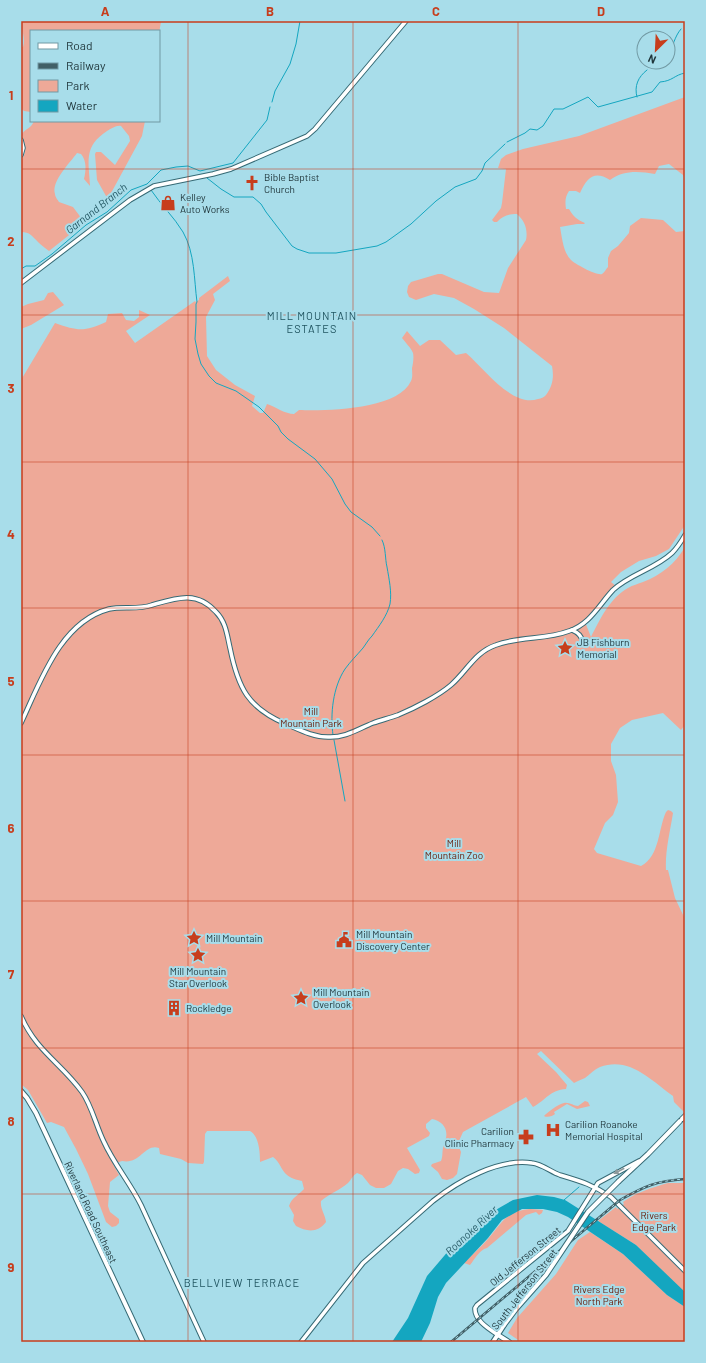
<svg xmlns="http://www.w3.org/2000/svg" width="706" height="1363" font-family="Barlow,sans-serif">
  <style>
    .green { fill: #eea998 }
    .water { fill: #14a6c0 }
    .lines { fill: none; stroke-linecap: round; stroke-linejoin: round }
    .stream { stroke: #14a6c0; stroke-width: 1 }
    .tertiary-casing { stroke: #366a75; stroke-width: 5.5 }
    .secondary-casing { stroke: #366a75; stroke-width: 6 }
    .tertiary { stroke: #fff; stroke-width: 3.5 }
    .secondary { stroke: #fff; stroke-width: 4 }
    .rail-casing { stroke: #415f66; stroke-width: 2.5 }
    .rail { stroke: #a8ddea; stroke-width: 1; stroke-dasharray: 3; stroke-linecap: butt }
    .secondary-bridge-casing { stroke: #366a75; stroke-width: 6; stroke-linecap: butt }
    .secondary-bridge { stroke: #fff; stroke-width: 4 }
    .oneway { fill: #8e9a9c }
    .grid { fill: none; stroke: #c73d1c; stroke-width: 1; stroke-opacity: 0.55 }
    .labels { text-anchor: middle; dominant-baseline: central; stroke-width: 4; stroke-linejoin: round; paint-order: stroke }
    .poi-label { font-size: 10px; fill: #1e3439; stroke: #a8ddea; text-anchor: start }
    .park-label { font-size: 10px; fill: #681906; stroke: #a8ddea }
    .street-label { font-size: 10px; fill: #1e3439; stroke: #a8ddea }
    .water-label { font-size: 11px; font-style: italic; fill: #285c68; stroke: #a8ddea }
    .neighbourhood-label { font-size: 11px; letter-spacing: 1px; fill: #225662; stroke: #a8ddea }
    .neatline { fill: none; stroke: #c73d1c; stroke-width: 1.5 }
    .grid-label { font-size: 13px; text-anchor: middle; font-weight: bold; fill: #c73d1c }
  </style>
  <rect width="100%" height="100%" fill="#a8ddea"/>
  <!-- green -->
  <g class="green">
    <path d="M21,21H160L161,22L159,33V31H31V112L24,111L21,108V47H23C26,38 21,30 21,21Z"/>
    <path d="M685,97V179L683,175L669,164L659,166L655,174C639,171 623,170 610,180C594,170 587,178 580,193L576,191H569C565,197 565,202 566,209H569C573,216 577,220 585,223L584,224H577L560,227C562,237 563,252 571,260C575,264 597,276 602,274C604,273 606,269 608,267V258L611,251L618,246L629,233L630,226L641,218L663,220L676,232L685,231V525L669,549L656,556L639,561L621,572L611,582L616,586L585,622L591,637C600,619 610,598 628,588C633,585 638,584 643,582C661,575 675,564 685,547V725L681,730L663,713L632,720L620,728L611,744V761L616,775L618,802L613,815L605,823L594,849L597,853L641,866C660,856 658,829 666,812L668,810L671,811L673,813C670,832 665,851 666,870H668L675,898L685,919V1109L683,1111L674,1102L673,1096C651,1080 629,1056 600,1067C595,1069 590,1074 585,1078C581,1080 577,1081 574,1083L541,1051L537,1054L556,1072L567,1085L566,1089C550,1090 546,1100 533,1107L526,1097L463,1132L459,1141L458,1145L461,1152L457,1174L453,1178L447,1180L442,1179L438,1172L431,1166L432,1164L441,1161C443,1156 442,1153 443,1148C444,1145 445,1141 446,1138C448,1128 442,1121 432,1119L426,1124V1128L430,1133L429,1136L407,1148L420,1170L419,1173L415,1174L408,1169L403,1168L398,1171L391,1184L384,1188H376L370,1185L362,1175L357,1173C352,1176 352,1179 348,1183C340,1190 329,1194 321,1201C320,1209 325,1214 326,1222C318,1233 307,1232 296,1226L293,1221L294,1215L289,1206C292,1197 298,1196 304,1189L302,1181C297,1180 290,1178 287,1175C281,1170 280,1162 273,1157L260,1162C260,1152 259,1136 250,1131H207L205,1134L204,1162L203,1164L188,1163L181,1159L160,1154L159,1148C145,1143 140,1165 122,1161L113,1164L119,1175L110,1182L108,1206L110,1212L119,1219V1223L116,1226L112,1227L106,1222L88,1174L76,1149L64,1127L51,1122L47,1123L28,1090L21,1084V380L55,323C78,331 84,332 106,322L108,314L122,313L126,320L134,321L139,317V310L150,315L126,331L135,343L195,301V302L199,300V298L228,276L230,281L213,294L215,300L206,317L207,356L216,370L235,385L255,396L252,406L260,413H263L267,404C276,407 285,414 294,414L299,410C326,411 398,410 411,381C413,377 412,372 412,368C413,364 414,357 413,353C411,348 405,342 402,338L407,331L420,346L429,340H440L456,355L466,353C484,368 512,408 538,399C542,398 543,398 546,395C553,385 554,377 552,366L504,328L474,309L454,298L434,294L416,300L409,297L407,292L408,286L411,282L438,274H442L484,292L499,293L508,268L526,240C528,230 525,221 517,214C508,214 503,216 497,222H494L492,220L501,208L502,203L506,169L498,168L501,159L506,155L523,149L579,136Z"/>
    <path d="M34,121H145L142,136L110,195L106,196L97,180L95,154L96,152H101L115,165L130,141L129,136L121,126C116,125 111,129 107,131C83,147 89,161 90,186L84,179C86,171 87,161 81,154L77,153C70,163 51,181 55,194C55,197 58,200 59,202L73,207L82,219L83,224L49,251C45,248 41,245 38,242C32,236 30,232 21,232V161C28,151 25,145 22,134C26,128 31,129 34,121Z"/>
    <path d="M53,292L64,305L31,325L21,329V307L28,304L44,300L48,293Z"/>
    <path d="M585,1101L588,1102L590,1106L577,1109L567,1104L554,1112L555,1114C553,1116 547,1118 544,1116C548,1112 558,1104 564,1103C569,1102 574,1106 578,1106Z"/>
    <path d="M668,1183H685V1293L636,1245L598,1221L616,1207L617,1209L624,1204L623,1202C637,1192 651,1188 668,1183Z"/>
    <path d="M530,1209L543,1210L542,1213L539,1215L536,1212L526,1215L487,1248C479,1250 475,1259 470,1265L464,1263C472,1255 481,1247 488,1239C502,1223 506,1211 530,1209Z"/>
    <path d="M590,1232L623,1254L667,1295L685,1307V1342H521L508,1333L517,1318L556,1274L578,1240Z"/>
  </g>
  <!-- water -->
  <path class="water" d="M537,1195L554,1197L565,1200L636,1245L685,1292V1307L667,1295L623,1254L568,1217L557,1212L543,1209H522L502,1220L488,1238L446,1283L438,1297L430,1323L421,1342H392L408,1318L427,1276L450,1249L484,1218L499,1208L513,1200Z"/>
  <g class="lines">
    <!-- stream -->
    <g class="stream">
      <path d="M668,53C674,46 674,37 681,29"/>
      <path d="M651,67L658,62"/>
      <path d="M637,97C634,86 638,77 647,70"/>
      <path d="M272,102L275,91L290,64L296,44L300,21"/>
      <path d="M507,142L525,133L530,129L537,130L543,126L554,109H563L588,97L598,107L652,92L660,82C673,81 674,75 685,73"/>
      <path d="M207,178L221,189L234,197H253L261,204L266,212L292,246L297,249L309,253H336L377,246L386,242L411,224L436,201L455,187L476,179L482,171L485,163L505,144"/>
      <path d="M151,190C161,205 174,217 183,232C195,253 194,280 197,302L196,304V322L195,339L198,354L201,364L209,376L216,383L236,391L259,407L278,426L281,432L288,439L315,459L332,479L345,504L351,512L372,527L380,536"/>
      <path d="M21,269L26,266H35L52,254L86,225L107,212L131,190L147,184L161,170L176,167L188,166L200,171L233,163L267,120L270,107"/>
      <path d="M333,735C330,714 333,687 345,669C350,662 357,655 363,648C366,644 368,640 372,636C379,626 387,616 390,604C392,592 389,579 387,567C385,559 386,548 382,540"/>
      <path d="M334,740L345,801"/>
      <path d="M564,1200L579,1187"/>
    </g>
    <defs>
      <g id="tertiary">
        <path d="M21,140L23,148L21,155"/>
        <path d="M21,283L130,200L154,186L213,174L231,169L307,136L315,129L406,21"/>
        <path d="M572,630C579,633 581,636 583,642"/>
        <path d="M21,723C40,683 60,622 109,609C123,606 138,610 152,605C176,598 197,590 216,612C226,622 227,635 230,648C238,688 248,708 286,724C300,730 313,737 328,737C345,738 358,729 373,723C381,720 390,718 398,715C415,708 438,696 451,685C467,671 475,652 496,645C520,636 546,640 569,631C590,624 599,605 613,590C630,574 655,569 672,553C677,548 681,542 685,535"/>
        <path d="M21,1016C36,1051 61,1063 82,1092C92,1106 96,1126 104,1142C114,1164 130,1183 141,1205L204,1342"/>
        <path d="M498,1335C489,1329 474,1320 475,1308L477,1305L568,1231L598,1183L639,1161"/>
        <path d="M301,1342L363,1263L433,1201C458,1181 499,1158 532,1163C542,1164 551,1172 560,1175C580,1181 594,1185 611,1197L685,1271"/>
      </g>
      <g id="secondary">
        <path d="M21,1091L27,1098L36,1113L143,1342"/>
        <path d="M682,1119L685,1116"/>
        <path d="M619,1181L648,1154L680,1121"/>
        <path d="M498,1335L509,1342"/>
        <path d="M493,1342L504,1325"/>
      </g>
    </defs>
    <!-- tertiary casing -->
    <use href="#tertiary" class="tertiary-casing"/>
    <!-- secondary casing -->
    <use href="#secondary" class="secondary-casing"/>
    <!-- tertiary -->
    <use href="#tertiary" class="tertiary"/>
    <!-- secondary -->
    <use href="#secondary" class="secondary"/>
    <defs>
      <path id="rail" d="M451,1342L620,1200C645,1186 656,1181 685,1179"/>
    </defs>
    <!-- rail casing -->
    <use href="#rail" class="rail-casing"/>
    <!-- rail -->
    <use href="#rail" class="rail"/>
    <defs>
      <path id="secondary-bridge" d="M504,1325L516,1309L546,1275L588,1212L619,1181"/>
    </defs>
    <!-- secondary-bridge casing -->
    <use href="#secondary-bridge" class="secondary-bridge-casing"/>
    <!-- secondary-bridge -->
    <use href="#secondary-bridge" class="secondary-bridge"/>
  </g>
  <!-- one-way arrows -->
  <defs><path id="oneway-solid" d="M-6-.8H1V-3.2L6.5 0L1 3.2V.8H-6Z"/></defs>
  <use class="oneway" href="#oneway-solid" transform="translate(619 1171) rotate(152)"/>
  <!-- grid -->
  <path class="grid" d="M188,21V1342M353,21V1342M518,21V1342M21,169H685M21,315H685M21,462H685M21,608H685M21,755H685M21,901H685M21,1048H685M21,1194H685"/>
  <!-- icons -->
  <defs>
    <symbol id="church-bare" viewBox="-9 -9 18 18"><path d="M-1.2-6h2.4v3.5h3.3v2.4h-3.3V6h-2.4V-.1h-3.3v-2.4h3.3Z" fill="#c73d1c" stroke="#a8ddea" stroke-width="2.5" paint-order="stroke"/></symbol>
    <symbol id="shop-bare" viewBox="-9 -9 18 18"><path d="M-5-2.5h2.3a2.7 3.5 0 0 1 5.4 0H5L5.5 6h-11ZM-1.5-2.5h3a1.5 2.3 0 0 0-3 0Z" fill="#c73d1c" stroke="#a8ddea" stroke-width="2.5" paint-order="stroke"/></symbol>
    <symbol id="sight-bare" viewBox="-9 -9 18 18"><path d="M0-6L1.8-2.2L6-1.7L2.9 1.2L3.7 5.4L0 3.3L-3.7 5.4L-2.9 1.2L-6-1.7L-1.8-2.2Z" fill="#c73d1c" stroke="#a8ddea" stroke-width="2.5" paint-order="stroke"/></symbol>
    <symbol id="civic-bare" viewBox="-9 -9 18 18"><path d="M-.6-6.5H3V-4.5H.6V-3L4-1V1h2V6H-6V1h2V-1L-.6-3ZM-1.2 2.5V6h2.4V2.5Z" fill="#c73d1c" stroke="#a8ddea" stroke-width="2.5" paint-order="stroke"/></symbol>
    <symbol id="building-bare" viewBox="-9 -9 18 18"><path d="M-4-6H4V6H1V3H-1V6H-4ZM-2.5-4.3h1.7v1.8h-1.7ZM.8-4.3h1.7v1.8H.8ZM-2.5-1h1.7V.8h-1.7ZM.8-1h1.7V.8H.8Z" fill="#c73d1c" stroke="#a8ddea" stroke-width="2.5" paint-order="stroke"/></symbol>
    <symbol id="hospital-bare" viewBox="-9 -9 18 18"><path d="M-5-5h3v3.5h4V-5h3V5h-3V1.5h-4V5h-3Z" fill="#c73d1c" stroke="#a8ddea" stroke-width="2.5" paint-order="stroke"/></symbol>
    <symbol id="pharmacy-bare" viewBox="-9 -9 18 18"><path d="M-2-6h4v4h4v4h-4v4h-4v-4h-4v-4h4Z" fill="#c73d1c" stroke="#a8ddea" stroke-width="2.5" paint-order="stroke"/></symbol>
  </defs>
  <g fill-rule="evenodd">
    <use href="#church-bare" x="241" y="172" width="22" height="22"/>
    <use href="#shop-bare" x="157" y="192" width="22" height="22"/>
    <use href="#sight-bare" x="554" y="637" width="22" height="22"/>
    <use href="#sight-bare" x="183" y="927" width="22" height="22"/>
    <use href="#civic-bare" x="333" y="929" width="22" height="22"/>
    <use href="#sight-bare" x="187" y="944" width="22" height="22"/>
    <use href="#sight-bare" x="290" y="987" width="22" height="22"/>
    <use href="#building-bare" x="163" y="997" width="22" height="22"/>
    <use href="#hospital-bare" x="542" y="1119" width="22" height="22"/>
    <use href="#pharmacy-bare" x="515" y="1126" width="22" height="22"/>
  </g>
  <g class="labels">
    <!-- poi labels -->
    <g class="poi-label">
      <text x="264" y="177">Bible Baptist<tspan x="264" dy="12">Church</tspan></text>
      <text x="180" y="197">Kelley<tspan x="180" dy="12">Auto Works</tspan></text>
      <text x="577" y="642">JB Fishburn<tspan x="577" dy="12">Memorial</tspan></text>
      <text x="356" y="934">Mill Mountain<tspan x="356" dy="12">Discovery Center</tspan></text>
      <text x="206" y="938">Mill Mountain</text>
      <text x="198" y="971" text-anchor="middle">Mill Mountain<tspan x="198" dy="12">Star Overlook</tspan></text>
      <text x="313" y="992">Mill Mountain<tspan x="313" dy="12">Overlook</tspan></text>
      <text x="186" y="1008">Rockledge</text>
      <text x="565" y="1124">Carilion Roanoke<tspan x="565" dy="12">Memorial Hospital</tspan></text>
      <text x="514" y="1131" text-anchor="end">Carilion<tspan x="514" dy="12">Clinic Pharmacy</tspan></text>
    </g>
    <!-- park labels -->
    <g class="park-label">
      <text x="311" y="711">Mill<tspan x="311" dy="12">Mountain Park</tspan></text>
      <text x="454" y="843">Mill<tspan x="454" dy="12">Mountain Zoo</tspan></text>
      <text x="654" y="1215">Rivers<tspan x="654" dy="12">Edge Park</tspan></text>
      <text x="599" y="1289">Rivers Edge<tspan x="599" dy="12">North Park</tspan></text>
    </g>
    <!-- street labels -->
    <g class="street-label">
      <text transform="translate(91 1212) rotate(65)">Riverland Road Southeast</text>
      <text transform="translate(525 1256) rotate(-39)">Old Jefferson Street</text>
      <text transform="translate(524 1289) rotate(-52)">South Jefferson Street</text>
    </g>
    <!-- water labels -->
    <g class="water-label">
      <text transform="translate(96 208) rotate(-38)">Garnand Branch</text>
      <text transform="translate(471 1230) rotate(-43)">Roanoke River</text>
    </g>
    <!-- neighbourhood labels -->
    <g class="neighbourhood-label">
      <text x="312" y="315">MILL MOUNTAIN<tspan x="312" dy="13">ESTATES</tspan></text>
      <text x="242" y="1282">BELLVIEW TERRACE</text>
    </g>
  </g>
  <!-- border -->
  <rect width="706" height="1363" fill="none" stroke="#a8ddea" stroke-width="44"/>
  <!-- legend -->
  <rect x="30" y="30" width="130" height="92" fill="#a8ddea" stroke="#7199a3"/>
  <rect x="38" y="43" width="20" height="6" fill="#ffffff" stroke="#7199a3"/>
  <text x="66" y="50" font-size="12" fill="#1e3439">Road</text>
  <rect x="38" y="63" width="20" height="6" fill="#415f66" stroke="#7199a3"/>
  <text x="66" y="70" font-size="12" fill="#1e3439">Railway</text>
  <rect x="38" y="80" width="20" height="12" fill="#eea998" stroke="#7199a3"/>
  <text x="66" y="90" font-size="12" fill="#1e3439">Park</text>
  <rect x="38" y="100" width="20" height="12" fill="#14a6c0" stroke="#7199a3"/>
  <text x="66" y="110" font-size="12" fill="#1e3439">Water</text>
  <!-- north arrow -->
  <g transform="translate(656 50) rotate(204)"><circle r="19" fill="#a8ddea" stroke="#7199a3"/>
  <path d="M0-3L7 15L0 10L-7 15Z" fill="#c73d1c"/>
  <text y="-6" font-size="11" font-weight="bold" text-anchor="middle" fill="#1e3439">N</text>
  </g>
  <rect x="22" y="22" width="662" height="1319" class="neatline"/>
  <g class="grid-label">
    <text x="105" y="16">A</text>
    <text x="270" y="16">B</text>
    <text x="436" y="16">C</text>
    <text x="601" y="16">D</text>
    <text x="11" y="100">1</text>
    <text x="11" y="246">2</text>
    <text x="11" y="393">3</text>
    <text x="11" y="539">4</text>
    <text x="11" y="686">5</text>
    <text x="11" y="833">6</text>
    <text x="11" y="979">7</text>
    <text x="11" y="1126">8</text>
    <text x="11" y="1272">9</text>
  </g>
</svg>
